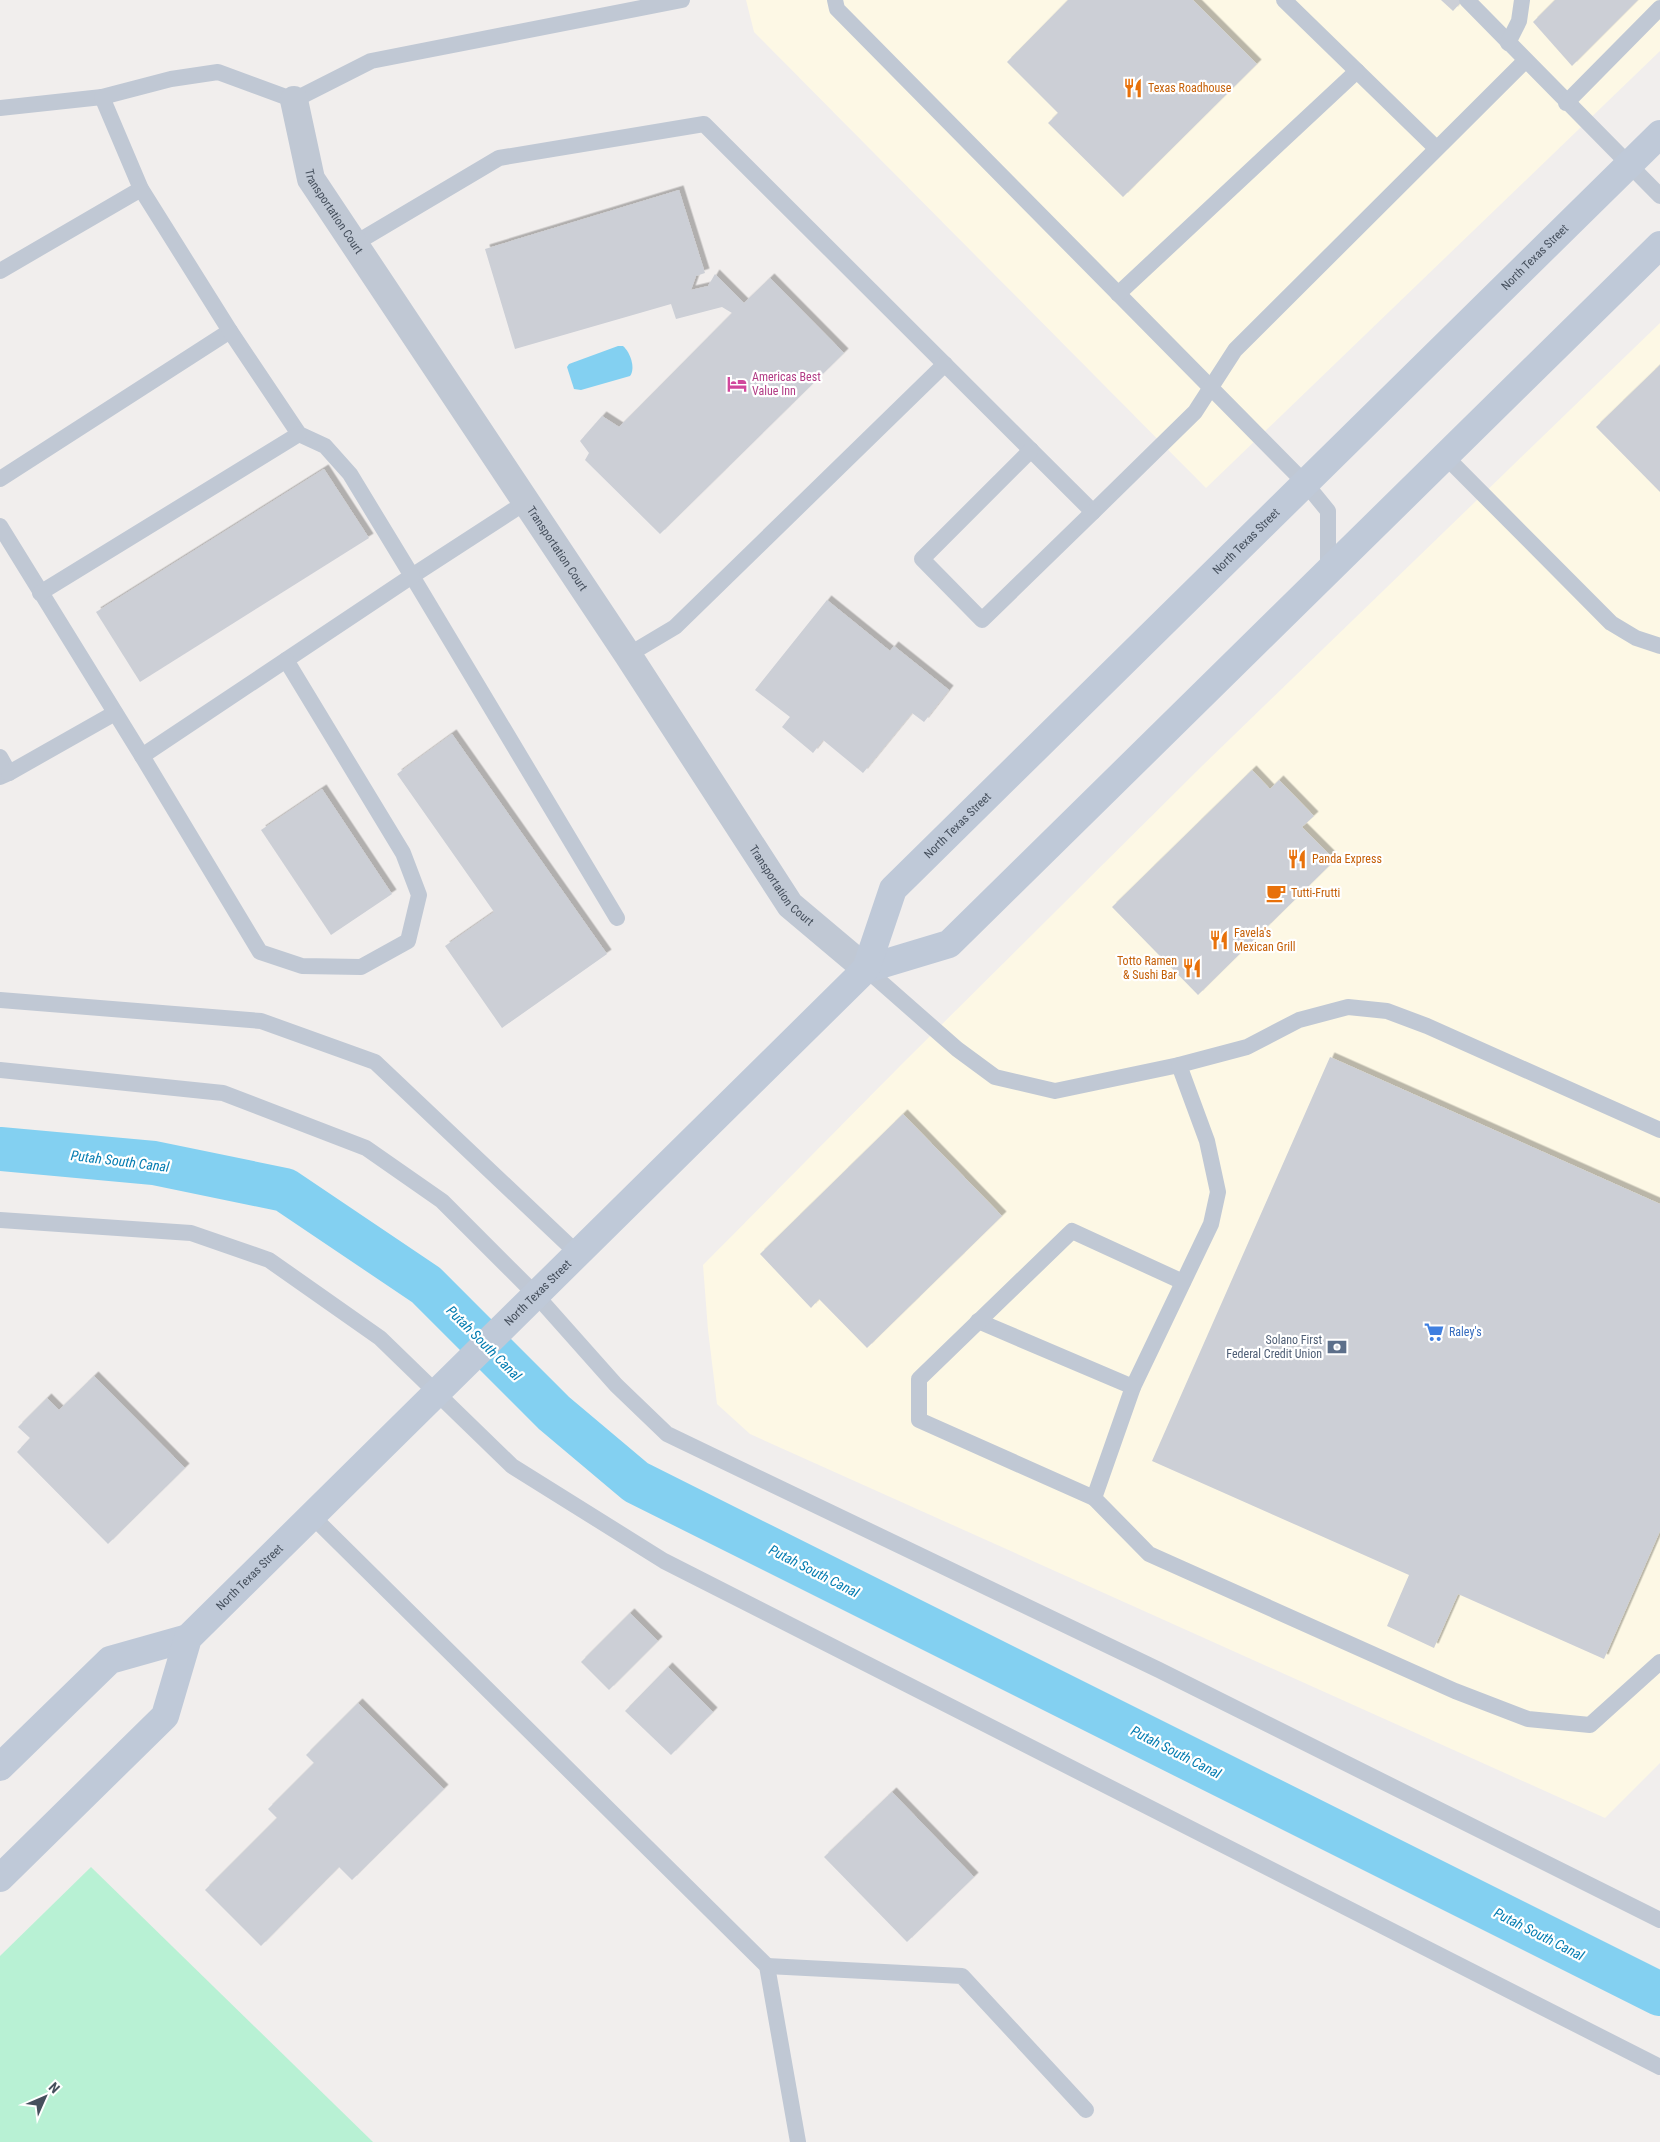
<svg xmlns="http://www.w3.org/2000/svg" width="1660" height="2142" font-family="'Roboto Condensed',sans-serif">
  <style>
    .commercial { fill: #fdf8e5 }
    .green { fill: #b8f1d4 }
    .water { fill: #83d0f1 }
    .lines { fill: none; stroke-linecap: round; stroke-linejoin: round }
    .canal { stroke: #83d0f1; stroke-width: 44 }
    .building { fill: #cccfd6; filter: url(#shadow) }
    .service { stroke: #c0c8d4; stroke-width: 16 }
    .minor { stroke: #c0c8d4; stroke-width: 28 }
    .secondary { stroke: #bfc9d8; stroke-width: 28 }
    .labels { text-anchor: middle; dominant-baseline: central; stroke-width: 4.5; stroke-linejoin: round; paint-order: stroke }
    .food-label { font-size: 12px; fill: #c56008; stroke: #fff; text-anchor: start }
    .street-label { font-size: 12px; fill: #454f5c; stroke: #fff }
    .hotel-label { font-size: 12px; fill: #b23c85; stroke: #fff; text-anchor: start }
    .shop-label { font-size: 12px; fill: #366cbe; stroke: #fff; text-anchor: start }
    .service-label { font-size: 12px; fill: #4e5e75; stroke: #fff; text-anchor: end }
    .water-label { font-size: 14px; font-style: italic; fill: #037cb1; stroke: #fff }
  </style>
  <defs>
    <filter id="shadow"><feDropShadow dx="4.5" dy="-4.5" stdDeviation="0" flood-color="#0004"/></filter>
  </defs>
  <rect width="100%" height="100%" fill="#f1eeed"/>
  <!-- commercial -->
  <g class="commercial">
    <path d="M746,0H1660V51L1206,488L754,32Z"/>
    <path d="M1660,323V1763L1605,1818L750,1434L717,1404L708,1330L703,1265L902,1064L1201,767Z"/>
  </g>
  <!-- green -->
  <path class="green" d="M91,1867L373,2142H0V1956Z"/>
  <!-- water -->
  <path class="water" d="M618,346H623C630,352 636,368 630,376L581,390L574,389L567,367L569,364Z"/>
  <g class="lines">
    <!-- canal -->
    <path class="canal" d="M0,1149L154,1163L285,1190L426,1285L554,1413L636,1482L1660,1994"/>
  </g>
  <!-- building -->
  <g class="building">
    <path d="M1068,0H1193L1257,64L1123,197L1048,123L1058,113L1007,62Z"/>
    <path d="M1441,0H1463L1453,11Z"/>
    <path d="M1555,0H1638L1572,66L1533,22Z"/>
    <path d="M679,190L705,273L696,276L691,290L708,286L715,274L744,303L770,278L844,353L660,534L585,460L589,453L580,441L602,416L619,427L732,313L722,307L676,319L671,304L515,349L485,249Z"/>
    <path d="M1660,365V492L1596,427Z"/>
    <path d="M324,469L369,538L140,682L96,612Z"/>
    <path d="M827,600L890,651L894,646L949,690L924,722L912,713L863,773L823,740L813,753L782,727L790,717L755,690Z"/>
    <path d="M452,734L607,954L502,1028L445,946L494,912L397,774Z"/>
    <path d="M1252,770L1270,789L1279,780L1314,816L1302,827L1335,860L1198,995L1112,907Z"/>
    <path d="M322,789L392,894L331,935L261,830Z"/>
    <path d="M1330,1057L1660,1204V1531L1604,1659L1458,1594L1434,1648L1387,1626L1409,1575L1152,1461Z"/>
    <path d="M903,1114L1002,1216L867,1348L819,1299L811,1308L760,1254Z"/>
    <path d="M94,1376L185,1468L108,1544L17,1452L30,1438L18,1427L47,1398L59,1410Z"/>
    <path d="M630,1613L658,1641L609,1690L581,1662Z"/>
    <path d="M668,1667L713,1712L671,1755L625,1711Z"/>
    <path d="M358,1703L444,1789L352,1880L339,1867L261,1946L205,1890L277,1818L268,1809L314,1763L306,1755Z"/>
    <path d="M892,1792L974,1877L907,1942L824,1857Z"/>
  </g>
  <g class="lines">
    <!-- service -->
    <g class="service">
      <path d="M835,0L837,9L1306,484L1328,511V569"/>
      <path d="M1284,0L1436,148"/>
      <path d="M1467,0L1660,196"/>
      <path d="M1508,43L1519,21L1522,0"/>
      <path d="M1566,103L1660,8"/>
      <path d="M0,108L102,97"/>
      <path d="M354,244L499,158L704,124L1093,512L1195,412L1235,350L1525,61"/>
      <path d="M0,271L141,189"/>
      <path d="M1118,294L1357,71"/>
      <path d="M1031,450L922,559L982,620L1093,512"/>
      <path d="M1445,456L1611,623L1636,638L1660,646"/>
      <path d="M0,479L230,331"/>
      <path d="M526,502L412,576L617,918"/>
      <path d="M0,526L142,756L412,576L350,474L325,446L299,434L230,331L141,189L102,97L171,79L218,72L294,100L371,61L682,0"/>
      <path d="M40,593L299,434"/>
      <path d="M628,655L675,627L945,364"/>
      <path d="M142,756L260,952L302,966L361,967L408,941L419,895L403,853L286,660"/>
      <path d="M0,757L9,773L0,777"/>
      <path d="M9,773L115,713"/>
      <path d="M866,969L957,1049L995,1077L1055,1091L1179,1065L1247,1047L1299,1020L1348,1007L1387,1011L1427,1026L1660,1130"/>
      <path d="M0,1000L261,1021L375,1062L578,1254"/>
      <path d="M1179,1065L1207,1141L1218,1192L1211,1224L1133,1387L1094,1498L1149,1554L1455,1691L1528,1719L1590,1725L1660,1662"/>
      <path d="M0,1070L223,1093L366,1148L442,1201L536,1295L616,1385L667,1434L1159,1670L1660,1920"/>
      <path d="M0,1220L191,1233L269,1260L380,1338L512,1466L664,1561L1660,2067"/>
      <path d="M978,1321L1133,1387"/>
      <path d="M1094,1498L919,1420V1379L1072,1231L1183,1282"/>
      <path d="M312,1516L767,1966L798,2142"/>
      <path d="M767,1966L962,1976L1086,2110"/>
    </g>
    <!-- minor -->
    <path class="minor" id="s1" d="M294,100L311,179L628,655L790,905L866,969"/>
    <!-- secondary -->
    <g class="secondary">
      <path d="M866,969L949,944L1660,245"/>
      <path d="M0,1767L110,1660L188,1638"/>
      <path id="s2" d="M0,1878L165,1716L188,1638L866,969L893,889L1660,134"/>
    </g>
  </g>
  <!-- icons -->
  <defs>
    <symbol id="restaurant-bare" viewBox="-9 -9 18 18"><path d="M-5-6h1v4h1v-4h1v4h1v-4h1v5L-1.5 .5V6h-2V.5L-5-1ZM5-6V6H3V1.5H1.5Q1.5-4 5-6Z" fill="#e8710a" stroke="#fff" stroke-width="2.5" paint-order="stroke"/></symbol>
    <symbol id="hotel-bare" viewBox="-9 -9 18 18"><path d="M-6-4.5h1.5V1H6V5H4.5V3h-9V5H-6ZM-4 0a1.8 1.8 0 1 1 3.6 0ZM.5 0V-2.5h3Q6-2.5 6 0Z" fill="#d1479c" stroke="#fff" stroke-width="2.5" paint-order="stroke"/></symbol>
    <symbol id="cafe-bare" viewBox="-9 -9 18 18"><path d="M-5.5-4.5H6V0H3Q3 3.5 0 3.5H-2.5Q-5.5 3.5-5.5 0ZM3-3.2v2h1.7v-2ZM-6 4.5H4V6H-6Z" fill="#e8710a" stroke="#fff" stroke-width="2.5" paint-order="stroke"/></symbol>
    <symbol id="supermarket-bare" viewBox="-9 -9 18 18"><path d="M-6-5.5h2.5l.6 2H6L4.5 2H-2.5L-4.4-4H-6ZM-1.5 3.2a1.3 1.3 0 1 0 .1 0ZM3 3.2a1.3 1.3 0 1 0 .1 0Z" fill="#3f7fe0" stroke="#fff" stroke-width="2.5" paint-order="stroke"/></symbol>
    <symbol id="bank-bare" viewBox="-9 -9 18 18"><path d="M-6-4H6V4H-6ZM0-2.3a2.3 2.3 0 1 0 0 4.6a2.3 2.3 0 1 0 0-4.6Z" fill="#5c6f8a" stroke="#fff" stroke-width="2.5" paint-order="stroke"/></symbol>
  </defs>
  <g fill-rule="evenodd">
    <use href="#restaurant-bare" x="1119" y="74" width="28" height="28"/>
    <use href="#hotel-bare" x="723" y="370" width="28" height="28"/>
    <use href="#restaurant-bare" x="1283" y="845" width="28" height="28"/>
    <use href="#cafe-bare" x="1262" y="879" width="28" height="28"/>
    <use href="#restaurant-bare" x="1205" y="926" width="28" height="28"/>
    <use href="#restaurant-bare" x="1178" y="954" width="28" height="28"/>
    <use href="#supermarket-bare" x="1420" y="1318" width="28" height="28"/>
    <use href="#bank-bare" x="1323" y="1333" width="28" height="28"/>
  </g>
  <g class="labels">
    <!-- food labels -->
    <g class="food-label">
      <text x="1148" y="88">Texas Roadhouse</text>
      <text x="1312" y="859">Panda Express</text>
      <text x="1291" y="893">Tutti-Frutti</text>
      <text x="1234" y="933">Favela's<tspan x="1234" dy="14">Mexican Grill</tspan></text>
      <text x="1177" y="961" text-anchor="end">Totto Ramen<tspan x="1177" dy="14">&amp; Sushi Bar</tspan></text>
    </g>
    <!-- street labels -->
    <g class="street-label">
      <text stroke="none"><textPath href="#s1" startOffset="120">Transportation Court</textPath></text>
      <text stroke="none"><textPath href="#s2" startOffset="2250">North Texas Street</textPath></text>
      <text stroke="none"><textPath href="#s2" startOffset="1845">North Texas Street</textPath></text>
      <text stroke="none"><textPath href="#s1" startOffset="525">Transportation Court</textPath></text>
      <text stroke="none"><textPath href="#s2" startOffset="1440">North Texas Street</textPath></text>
      <text stroke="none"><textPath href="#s1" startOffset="930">Transportation Court</textPath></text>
      <text stroke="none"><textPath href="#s2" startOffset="804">North Texas Street</textPath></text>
      <text stroke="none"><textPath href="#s2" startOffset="399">North Texas Street</textPath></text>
    </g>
    <!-- hotel labels -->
    <g class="hotel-label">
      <text x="752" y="377">Americas Best<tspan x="752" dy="14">Value Inn</tspan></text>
    </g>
    <!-- shop labels -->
    <g class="shop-label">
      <text x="1449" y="1332">Raley's</text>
    </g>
    <!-- service labels -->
    <g class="service-label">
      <text x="1322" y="1340">Solano First<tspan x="1322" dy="14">Federal Credit Union</tspan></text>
    </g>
    <!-- water labels -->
    <g class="water-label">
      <text transform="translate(120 1161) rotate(7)">Putah South Canal</text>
      <text transform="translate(484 1343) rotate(45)">Putah South Canal</text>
      <text transform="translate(814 1571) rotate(27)">Putah South Canal</text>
      <text transform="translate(1176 1752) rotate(27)">Putah South Canal</text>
      <text transform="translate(1539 1934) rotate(27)">Putah South Canal</text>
    </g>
  </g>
  <!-- north arrow -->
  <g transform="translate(45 2097) rotate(45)" stroke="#ffffff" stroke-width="4" paint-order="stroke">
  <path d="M0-4L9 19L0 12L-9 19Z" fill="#454f5c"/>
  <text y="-8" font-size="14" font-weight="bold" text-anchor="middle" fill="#454f5c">N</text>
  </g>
</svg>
